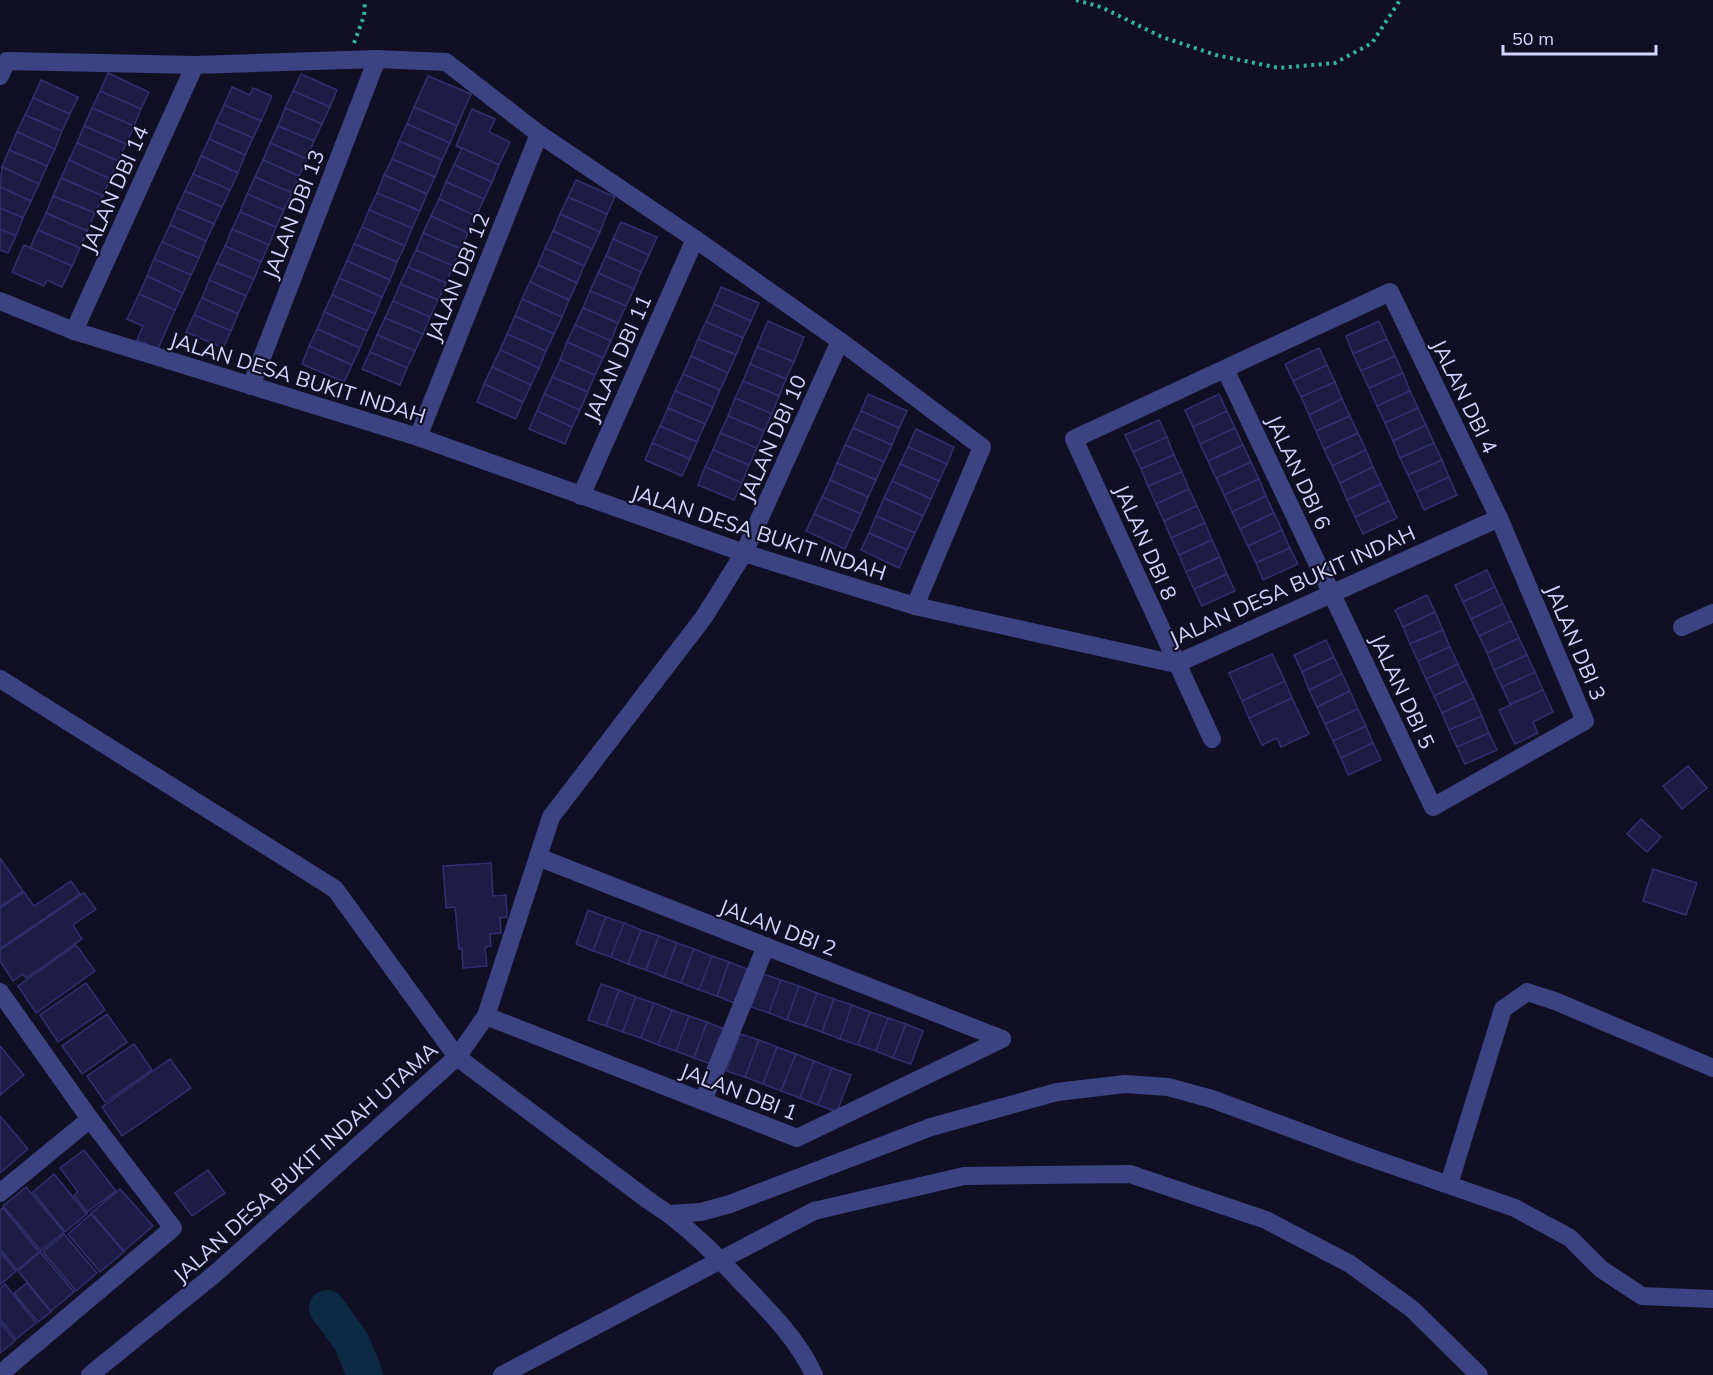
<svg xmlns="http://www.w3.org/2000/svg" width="1713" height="1375" font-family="Mulish,sans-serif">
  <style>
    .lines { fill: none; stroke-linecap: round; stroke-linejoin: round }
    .river { stroke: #0d2a45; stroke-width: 36 }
    .building { fill: #1e1c45; stroke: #322f70; stroke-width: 1.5 }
    .path { stroke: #33b399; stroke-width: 4; stroke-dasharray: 3 4.5; stroke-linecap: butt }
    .minor { stroke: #3c4382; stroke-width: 18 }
    .labels { text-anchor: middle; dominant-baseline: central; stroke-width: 4.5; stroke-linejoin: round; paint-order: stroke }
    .street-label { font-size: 21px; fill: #d4d5fe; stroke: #100f24 }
  </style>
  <rect width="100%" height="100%" fill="#100f24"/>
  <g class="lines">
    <!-- river -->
    <path class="river" d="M327,1308L351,1341L365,1375"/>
  </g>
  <!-- building -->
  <g class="building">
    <path d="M108,73L149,92L141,109L100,91Z"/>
    <path d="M301,74L337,90L330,107L293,91Z"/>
    <path d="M428,76L471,94L457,126L414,107Z"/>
    <path d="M41,80L78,97L70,114L33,98Z"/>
    <path d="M232,87L250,95L253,88L272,96L261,121L224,105Z"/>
    <path d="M100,91L141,109L134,126L92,108Z"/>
    <path d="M293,91L330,107L322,124L285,108Z"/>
    <path d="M33,98L70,114L62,131L25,115Z"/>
    <path d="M224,105L261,121L253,138L216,122Z"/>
    <path d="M414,107L457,126L450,143L407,124Z"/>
    <path d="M92,108L134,126L126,144L84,126Z"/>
    <path d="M285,108L322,124L314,141L278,126Z"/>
    <path d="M472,109L495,119L489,132L510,142L499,165L456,146Z"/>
    <path d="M25,115L62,131L55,149L17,132Z"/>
    <path d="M216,122L253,138L245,155L209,139Z"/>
    <path d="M407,124L450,143L442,160L399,141Z"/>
    <path d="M84,126L126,144L118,161L77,143Z"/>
    <path d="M278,126L314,141L307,159L270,143Z"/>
    <path d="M17,132L55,149L47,166L9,150Z"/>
    <path d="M209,139L245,155L238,173L201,156Z"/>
    <path d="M399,141L442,160L435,177L392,159Z"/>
    <path d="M77,143L118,161L110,179L69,160Z"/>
    <path d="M270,143L307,159L299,176L263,160Z"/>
    <path d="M462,148L499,165L492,182L454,165Z"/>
    <path d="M9,150L47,166L39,184L2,167Z"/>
    <path d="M201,156L238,173L230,190L193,174Z"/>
    <path d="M392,159L435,177L427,194L384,175Z"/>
    <path d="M69,160L110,179L103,196L61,178Z"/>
    <path d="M263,160L299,176L292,193L255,177Z"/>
    <path d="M454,165L492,182L484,199L446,182Z"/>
    <path d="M2,167L39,184L31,201L0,187Z"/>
    <path d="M193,174L230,190L222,207L185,191Z"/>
    <path d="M384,175L427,194L420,211L377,193Z"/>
    <path d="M255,177L292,193L284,210L247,194Z"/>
    <path d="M61,178L103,196L95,213L53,196Z"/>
    <path d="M576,180L615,197L607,214L568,197Z"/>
    <path d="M446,182L484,199L476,216L439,199Z"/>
    <path d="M0,187L31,201L23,218L0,208Z"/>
    <path d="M185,191L222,207L214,224L177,208Z"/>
    <path d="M377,193L420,211L412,228L369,210Z"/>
    <path d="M247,194L284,210L276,227L240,212Z"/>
    <path d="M53,196L95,213L87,231L46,213Z"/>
    <path d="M568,197L607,214L600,232L560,214Z"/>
    <path d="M439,199L476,216L468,233L431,216Z"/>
    <path d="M0,208L23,218L16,236L0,229Z"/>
    <path d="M177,208L214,224L206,241L170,225Z"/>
    <path d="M369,210L412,228L405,246L362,227Z"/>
    <path d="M240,212L276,227L269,245L232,229Z"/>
    <path d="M46,213L87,231L80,248L38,230Z"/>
    <path d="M560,214L600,232L592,249L553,231Z"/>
    <path d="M431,216L468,233L461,249L423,233Z"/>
    <path d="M621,222L657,237L649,255L613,239Z"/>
    <path d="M170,225L206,241L199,258L162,242Z"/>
    <path d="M362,227L405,246L397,262L354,244Z"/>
    <path d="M0,229L16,236L8,253L0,250Z"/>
    <path d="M232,229L269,245L261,262L225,246Z"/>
    <path d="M38,230L80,248L72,266L30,248Z"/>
    <path d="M553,231L592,249L584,266L545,248Z"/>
    <path d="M423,233L461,249L453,266L416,250Z"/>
    <path d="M613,239L649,255L641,272L606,256Z"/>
    <path d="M162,242L199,258L191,275L154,259Z"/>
    <path d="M354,244L397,262L390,280L347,261Z"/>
    <path d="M24,245L72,266L62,287L47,280L44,286L12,272Z"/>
    <path d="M225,246L261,262L254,279L217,263Z"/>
    <path d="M545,248L584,266L577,283L538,265Z"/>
    <path d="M416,250L453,266L446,283L408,267Z"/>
    <path d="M606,256L641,272L634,289L598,273Z"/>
    <path d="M154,259L191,275L183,293L147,276Z"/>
    <path d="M347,261L390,280L382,297L339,278Z"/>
    <path d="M217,263L254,279L246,296L209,280Z"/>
    <path d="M538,265L577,283L569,300L530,282Z"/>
    <path d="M408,267L446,283L438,300L400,284Z"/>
    <path d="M598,273L634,289L626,306L590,291Z"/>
    <path d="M147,276L183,293L175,310L139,294Z"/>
    <path d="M339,278L382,297L375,314L332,295Z"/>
    <path d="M209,280L246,296L238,314L202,298Z"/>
    <path d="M530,282L569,300L562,317L522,299Z"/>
    <path d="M400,284L438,300L430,317L393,301Z"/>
    <path d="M721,287L759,303L751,321L714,304Z"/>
    <path d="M590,291L626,306L618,323L583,308Z"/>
    <path d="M139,294L175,310L158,349L137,340L143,326L127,319Z"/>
    <path d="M332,295L375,314L367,331L324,312Z"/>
    <path d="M202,298L238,314L231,331L194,315Z"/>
    <path d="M522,299L562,317L554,334L515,316Z"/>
    <path d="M393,301L430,317L423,334L385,318Z"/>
    <path d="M714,304L751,321L743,338L706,322Z"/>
    <path d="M583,308L618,323L611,341L575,325Z"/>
    <path d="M324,312L367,331L360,348L317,329Z"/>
    <path d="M194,315L231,331L223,348L186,332Z"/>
    <path d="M515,316L554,334L546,351L507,334Z"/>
    <path d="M385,318L423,334L415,351L377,335Z"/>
    <path d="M768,321L804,337L794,362L757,347Z"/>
    <path d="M1379,321L1387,339L1353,354L1346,336Z"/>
    <path d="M706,322L743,338L736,355L698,339Z"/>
    <path d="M575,325L611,341L603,358L567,342Z"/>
    <path d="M317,329L360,348L352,365L309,346Z"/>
    <path d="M507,334L546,351L539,368L500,350Z"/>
    <path d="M377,335L415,351L407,368L370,352Z"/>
    <path d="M698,339L736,355L728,373L691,356Z"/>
    <path d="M1387,339L1395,356L1361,371L1353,354Z"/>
    <path d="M567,342L603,358L595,375L560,360Z"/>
    <path d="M309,346L352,365L344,382L302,364Z"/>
    <path d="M757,347L794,362L786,379L750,364Z"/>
    <path d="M1319,348L1327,365L1293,381L1285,364Z"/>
    <path d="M500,350L539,368L531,385L492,367Z"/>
    <path d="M370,352L407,368L400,385L362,369Z"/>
    <path d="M691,356L728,373L720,390L683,374Z"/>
    <path d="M1395,356L1403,373L1369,388L1361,371Z"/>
    <path d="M560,360L595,375L588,392L552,377Z"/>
    <path d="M750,364L786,379L779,396L743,381Z"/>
    <path d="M1327,365L1335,382L1301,397L1293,381Z"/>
    <path d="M492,367L531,385L523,402L484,384Z"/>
    <path d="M1403,373L1410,391L1377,406L1369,388Z"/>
    <path d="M683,374L720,390L713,407L675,391Z"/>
    <path d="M552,377L588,392L580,410L544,394Z"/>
    <path d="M743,381L779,396L772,414L735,398Z"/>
    <path d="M1335,382L1342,399L1309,415L1301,397Z"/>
    <path d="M484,384L523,402L516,419L477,402Z"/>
    <path d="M675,391L713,407L705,424L668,408Z"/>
    <path d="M1410,391L1418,408L1385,423L1377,406Z"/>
    <path d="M544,394L580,410L572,427L537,411Z"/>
    <path d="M868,394L907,411L899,428L861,411Z"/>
    <path d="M1219,394L1227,411L1193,427L1185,410Z"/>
    <path d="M735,398L772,414L764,431L728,416Z"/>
    <path d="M1342,399L1350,416L1316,431L1309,415Z"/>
    <path d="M668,408L705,424L697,442L660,426Z"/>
    <path d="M1418,408L1426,425L1393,441L1385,423Z"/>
    <path d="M537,411L572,427L565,444L529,429Z"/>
    <path d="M861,411L899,428L892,445L853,428Z"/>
    <path d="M1227,411L1235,428L1200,444L1193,427Z"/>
    <path d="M728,416L764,431L757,448L720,433Z"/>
    <path d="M1350,416L1358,433L1324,449L1316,431Z"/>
    <path d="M1159,420L1167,437L1133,452L1125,435Z"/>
    <path d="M1426,425L1434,443L1400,458L1393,441Z"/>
    <path d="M660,426L697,442L690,459L652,443Z"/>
    <path d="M853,428L892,445L884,462L845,445Z"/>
    <path d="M1235,428L1243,445L1208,461L1200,444Z"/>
    <path d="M916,429L954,447L947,464L908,447Z"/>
    <path d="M720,433L757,448L749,465L713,450Z"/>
    <path d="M1358,433L1366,450L1332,466L1324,449Z"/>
    <path d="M1167,437L1174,455L1141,469L1133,452Z"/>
    <path d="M652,443L690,459L682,476L645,460Z"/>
    <path d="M1434,443L1442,460L1408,475L1400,458Z"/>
    <path d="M845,445L884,462L876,480L837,463Z"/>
    <path d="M1243,445L1251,462L1216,478L1208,461Z"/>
    <path d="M908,447L947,464L939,481L900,464Z"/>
    <path d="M713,450L749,465L742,483L705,467Z"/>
    <path d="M1366,450L1373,467L1340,483L1332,466Z"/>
    <path d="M1174,455L1182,472L1148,486L1141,469Z"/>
    <path d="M1442,460L1449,477L1416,492L1408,475Z"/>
    <path d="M1251,462L1259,479L1224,495L1216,478Z"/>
    <path d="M837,463L876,480L868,497L830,480Z"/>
    <path d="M900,464L939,481L931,499L892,481Z"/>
    <path d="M705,467L742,483L734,500L698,485Z"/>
    <path d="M1373,467L1381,484L1347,500L1340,483Z"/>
    <path d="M1182,472L1189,489L1156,504L1148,486Z"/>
    <path d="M1449,477L1457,495L1424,510L1416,492Z"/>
    <path d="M1259,479L1266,496L1232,512L1224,495Z"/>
    <path d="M830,480L868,497L861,514L822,497Z"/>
    <path d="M892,481L931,499L923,516L884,498Z"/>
    <path d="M1381,484L1389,501L1355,517L1347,500Z"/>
    <path d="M1189,489L1197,506L1164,521L1156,504Z"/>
    <path d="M1266,496L1274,513L1240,529L1232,512Z"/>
    <path d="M822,497L861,514L853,531L814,514Z"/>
    <path d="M884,498L923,516L915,533L876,516Z"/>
    <path d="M1389,501L1397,518L1363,534L1355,517Z"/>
    <path d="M1197,506L1205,523L1171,538L1164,521Z"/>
    <path d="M1274,513L1282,530L1248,546L1240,529Z"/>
    <path d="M814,514L853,531L845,549L806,531Z"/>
    <path d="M876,516L915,533L907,550L869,533Z"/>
    <path d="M1205,523L1212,540L1179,555L1171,538Z"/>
    <path d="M1282,530L1290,548L1256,563L1248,546Z"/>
    <path d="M869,533L907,550L899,568L861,550Z"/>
    <path d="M1212,540L1220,557L1186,572L1179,555Z"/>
    <path d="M1290,548L1298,564L1263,580L1256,563Z"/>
    <path d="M1220,557L1227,574L1194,589L1186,572Z"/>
    <path d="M1487,570L1495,587L1463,602L1455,585Z"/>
    <path d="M1227,574L1235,591L1202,606L1194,589Z"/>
    <path d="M1495,587L1503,604L1471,619L1463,602Z"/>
    <path d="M1427,595L1435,612L1403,627L1395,610Z"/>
    <path d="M1503,604L1511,621L1479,636L1471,619Z"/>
    <path d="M1435,612L1443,630L1410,644L1403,627Z"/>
    <path d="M1511,621L1519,638L1487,653L1479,636Z"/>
    <path d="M1443,630L1450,647L1418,661L1410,644Z"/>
    <path d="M1519,638L1527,655L1494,670L1487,653Z"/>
    <path d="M1326,640L1334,657L1302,672L1294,655Z"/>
    <path d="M1450,647L1458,664L1426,679L1418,661Z"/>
    <path d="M1272,654L1285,681L1242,701L1229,673Z"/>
    <path d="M1527,655L1535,672L1502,687L1494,670Z"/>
    <path d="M1334,657L1342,674L1309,690L1302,672Z"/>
    <path d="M1458,664L1466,681L1434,696L1426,679Z"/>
    <path d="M1535,672L1543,690L1510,704L1502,687Z"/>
    <path d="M1342,674L1350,691L1317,707L1309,690Z"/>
    <path d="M1285,681L1292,698L1249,718L1242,701Z"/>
    <path d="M1466,681L1474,698L1442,713L1434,696Z"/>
    <path d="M1543,690L1553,712L1533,722L1538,733L1515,744L1499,710Z"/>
    <path d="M1350,691L1358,709L1325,724L1317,707Z"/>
    <path d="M1292,698L1309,734L1281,747L1277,738L1262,745L1249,718Z"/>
    <path d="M1474,698L1482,716L1449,730L1442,713Z"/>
    <path d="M1358,709L1366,726L1333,741L1325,724Z"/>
    <path d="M1482,716L1489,733L1457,747L1449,730Z"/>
    <path d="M1366,726L1373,743L1341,758L1333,741Z"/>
    <path d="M1489,733L1497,750L1465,764L1457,747Z"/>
    <path d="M1373,743L1381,760L1348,775L1341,758Z"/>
    <path d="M1688,766L1707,788L1682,809L1663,786Z"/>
    <path d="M1641,819L1661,837L1647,852L1627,834Z"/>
    <path d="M0,858L23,891L0,907Z"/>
    <path d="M491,863L493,896L506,895L507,917L500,918L501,933L490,934L491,946L485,947L487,966L463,968L462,949H459L455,907L446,908L443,866Z"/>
    <path d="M1653,869L1697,883L1686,915L1643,901Z"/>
    <path d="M71,881L80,894L0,949V908L24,892L34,906Z"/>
    <path d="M84,893L96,909L73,925L82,939L26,978L23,974L13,981L0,961V950Z"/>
    <path d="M588,910L606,917L593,951L576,944Z"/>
    <path d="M606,917L624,923L611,957L593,951Z"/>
    <path d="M624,923L641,930L628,964L611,957Z"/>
    <path d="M641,930L659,936L646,970L628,964Z"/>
    <path d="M659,936L677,943L664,977L646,970Z"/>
    <path d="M677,943L694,949L681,983L664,977Z"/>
    <path d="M76,945L95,971L36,1013L18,986Z"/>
    <path d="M694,949L712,956L699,990L681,983Z"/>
    <path d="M712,956L729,962L717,996L699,990Z"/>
    <path d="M729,962L747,969L734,1003L717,996Z"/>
    <path d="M763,974L781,980L769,1013L751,1007Z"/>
    <path d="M781,980L799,986L787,1020L769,1013Z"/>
    <path d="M86,983L105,1010L58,1042L40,1015Z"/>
    <path d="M601,984L619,990L606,1026L588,1020Z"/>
    <path d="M799,986L817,993L805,1026L787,1020Z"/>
    <path d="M619,990L636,997L623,1032L606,1026Z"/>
    <path d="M817,993L834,999L822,1032L805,1026Z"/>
    <path d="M636,997L654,1003L641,1038L623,1032Z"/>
    <path d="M834,999L852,1005L840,1039L822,1032Z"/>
    <path d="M654,1003L672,1010L658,1045L641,1038Z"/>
    <path d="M852,1005L870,1012L858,1045L840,1039Z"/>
    <path d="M672,1010L689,1016L676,1051L658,1045Z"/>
    <path d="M870,1012L888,1018L876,1051L858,1045Z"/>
    <path d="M107,1014L127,1042L82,1074L62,1046Z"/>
    <path d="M689,1016L707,1022L694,1058L676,1051Z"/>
    <path d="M888,1018L906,1024L893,1058L876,1051Z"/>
    <path d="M707,1022L724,1029L711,1064L694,1058Z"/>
    <path d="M906,1024L923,1031L911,1064L893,1058Z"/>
    <path d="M740,1034L759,1040L745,1077L726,1071Z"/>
    <path d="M759,1040L777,1047L763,1084L745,1077Z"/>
    <path d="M134,1044L152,1070L105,1102L87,1076Z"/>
    <path d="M0,1046L24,1075L0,1095Z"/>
    <path d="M777,1047L796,1054L781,1091L763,1084Z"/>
    <path d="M796,1054L814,1061L800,1098L781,1091Z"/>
    <path d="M170,1059L191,1088L122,1136L102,1107Z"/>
    <path d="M814,1061L832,1068L818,1105L800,1098Z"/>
    <path d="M832,1068L851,1075L837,1112L818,1105Z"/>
    <path d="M0,1116L28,1149L0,1173Z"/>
    <path d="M84,1150L116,1191L87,1212L74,1195L78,1192L60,1168Z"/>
    <path d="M208,1170L225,1193L192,1216L175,1193Z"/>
    <path d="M54,1174L87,1214L65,1232L33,1192Z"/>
    <path d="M26,1187L64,1232L41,1251L3,1206Z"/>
    <path d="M120,1189L153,1226L124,1251L91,1213Z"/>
    <path d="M3,1208L39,1252L17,1270L0,1249V1210Z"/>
    <path d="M91,1214L124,1252L100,1272L68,1234Z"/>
    <path d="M64,1234L97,1273L76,1291L43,1252Z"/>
    <path d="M0,1252L16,1271L0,1285Z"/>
    <path d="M40,1252L74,1292L51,1311L18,1271Z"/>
    <path d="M27,1283L51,1312L38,1322L14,1293Z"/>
    <path d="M5,1284L36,1323L16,1339L0,1319V1289Z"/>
    <path d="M0,1322L15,1341L0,1353Z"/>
  </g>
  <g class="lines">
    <!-- path -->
    <g class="path">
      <path d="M1076,0L1101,7L1162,37L1216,55L1279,68L1335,63L1372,43L1400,0"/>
      <path d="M354,43L364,16L365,0"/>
    </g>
    <!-- minor -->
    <g class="minor">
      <path d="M0,76L7,61L195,65L377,59L446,62L539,134L695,239L840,341L982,447L915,606"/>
      <path d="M0,301L74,331L418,437L744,553L915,606L1176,664L1499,518"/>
      <path d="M74,331L195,65"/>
      <path d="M251,386L377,59"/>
      <path d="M418,437L539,134"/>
      <path d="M581,496L695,239"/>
      <path d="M1682,627L1713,613"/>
      <path d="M0,679L335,889L457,1057L652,1203C687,1225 716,1255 744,1285C771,1313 798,1340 814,1375"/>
      <path d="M1212,739L1074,439L1390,292L1499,518L1585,721L1433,807L1225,369"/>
      <path d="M538,857L1002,1039"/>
      <path d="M0,992L90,1119L173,1228L0,1374"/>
      <path d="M486,1016L797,1138L1002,1039"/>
      <path d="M703,1101L766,946"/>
      <path d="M1449,1184L1503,1009L1527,992L1555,1001L1713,1068"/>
      <path d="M0,1193L90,1119"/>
      <path d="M670,1214L701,1212L730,1204L931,1127L1057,1092L1125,1084L1168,1087L1212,1099L1357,1153L1515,1208L1570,1238L1601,1269L1642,1296L1713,1299"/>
      <path d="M90,1375L216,1273L457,1057L486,1016L551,817L704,617L744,553L840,341"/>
      <path d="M502,1375L814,1211L964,1176L1130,1174L1266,1220L1350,1264L1412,1309L1479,1375"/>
    </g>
  </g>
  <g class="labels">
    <!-- street labels -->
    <g class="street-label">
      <text transform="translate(114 189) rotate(-66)">JALAN DBI 14</text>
      <text transform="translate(293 214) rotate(-69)">JALAN DBI 13</text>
      <text transform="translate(457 277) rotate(-68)">JALAN DBI 12</text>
      <text transform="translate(617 358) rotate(-66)">JALAN DBI 11</text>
      <text transform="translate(298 377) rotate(17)">JALAN DESA BUKIT INDAH</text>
      <text transform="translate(1465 396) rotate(64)">JALAN DBI 4</text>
      <text transform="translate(772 438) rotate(-66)">JALAN DBI 10</text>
      <text transform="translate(1299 472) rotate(65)">JALAN DBI 6</text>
      <text transform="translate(759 532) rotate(18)">JALAN DESA BUKIT INDAH</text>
      <text transform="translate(1146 542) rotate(66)">JALAN DBI 8</text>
      <text transform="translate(1292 585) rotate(-24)">JALAN DESA BUKIT INDAH</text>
      <text transform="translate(1576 642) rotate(67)">JALAN DBI 3</text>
      <text transform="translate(1403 691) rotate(65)">JALAN DBI 5</text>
      <text transform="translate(778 927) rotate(21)">JALAN DBI 2</text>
      <text transform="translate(739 1091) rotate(21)">JALAN DBI 1</text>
      <text transform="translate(305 1162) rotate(-42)">JALAN DESA BUKIT INDAH UTAMA</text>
    </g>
  </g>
  <!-- scale -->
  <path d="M1503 45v9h153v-9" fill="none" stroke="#d4d5fe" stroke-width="3"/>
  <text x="1512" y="45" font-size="18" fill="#d4d5fe" stroke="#100f24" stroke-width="4.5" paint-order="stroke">50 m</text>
</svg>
